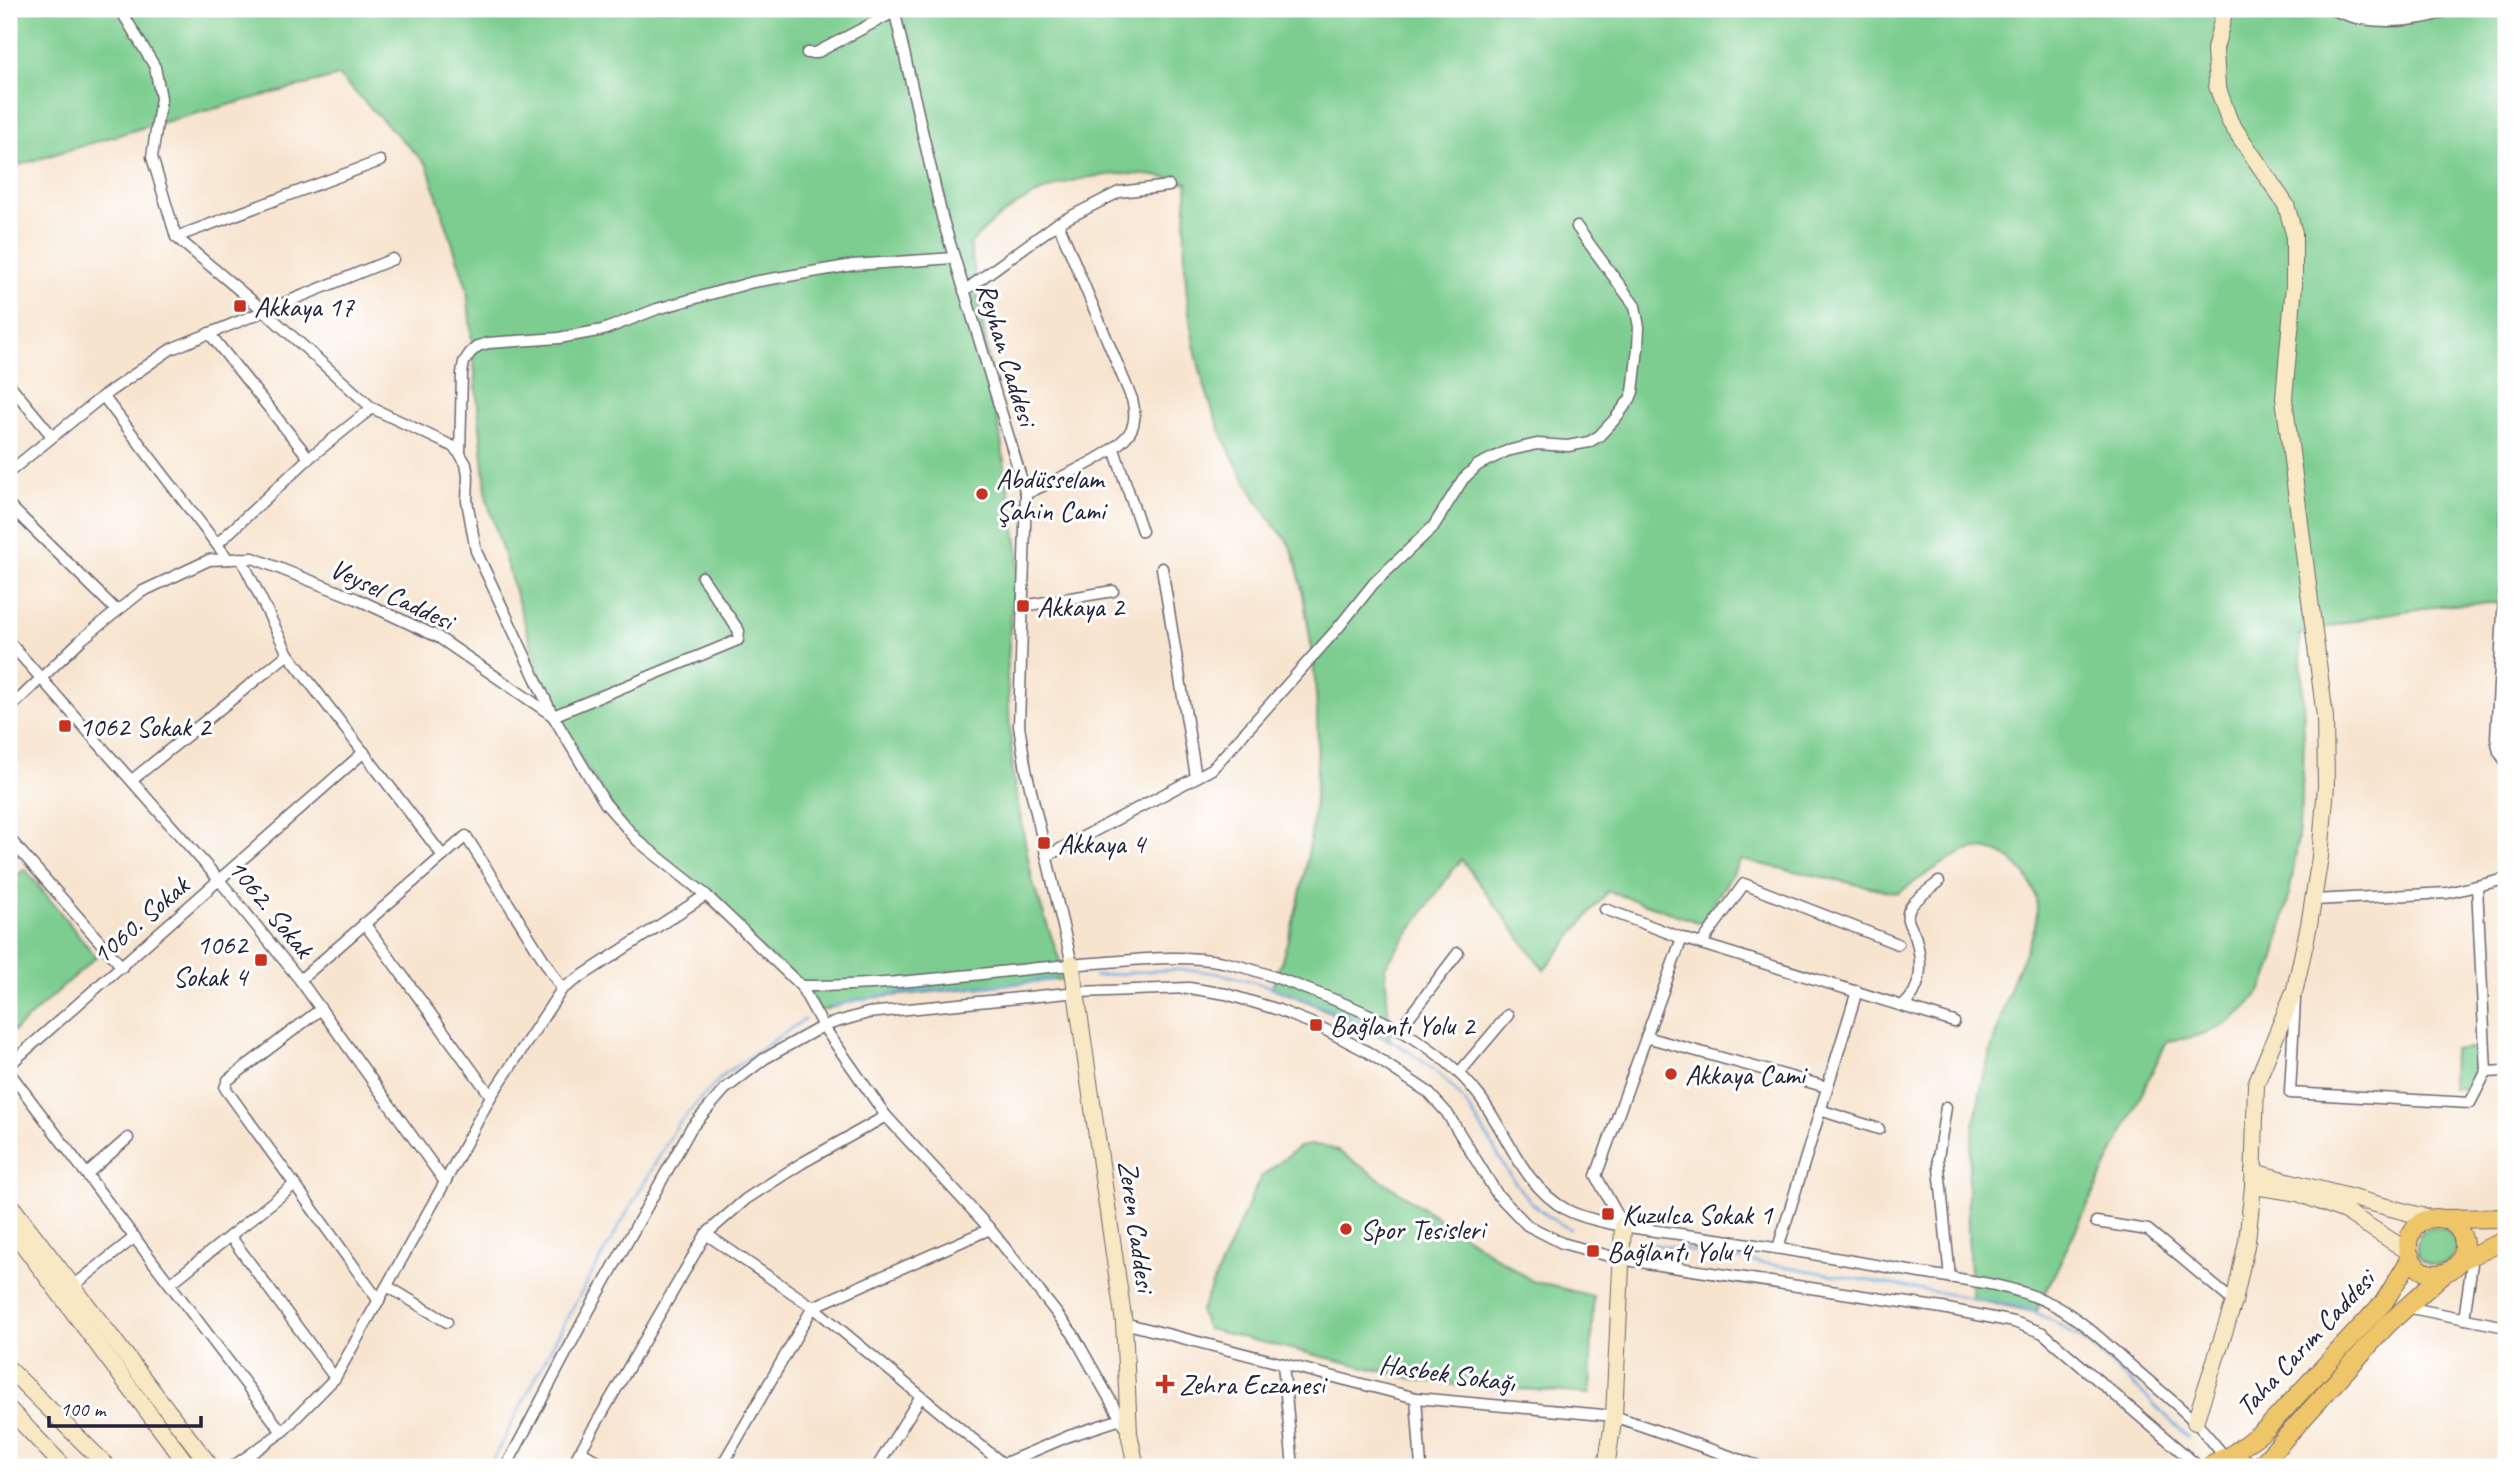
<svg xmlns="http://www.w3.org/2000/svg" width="2515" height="1476" font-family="Caveat,sans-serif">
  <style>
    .green { fill: #7ccd8f; stroke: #4f7865; stroke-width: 2 }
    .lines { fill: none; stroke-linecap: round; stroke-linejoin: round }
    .stream { stroke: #73aae1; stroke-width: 2.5 }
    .street-casing { stroke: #6d666f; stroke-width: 13 }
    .secondary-casing { stroke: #6d666f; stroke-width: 18 }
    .primary-casing { stroke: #6d666f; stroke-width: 20 }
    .street { stroke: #fff; stroke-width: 10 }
    .secondary { stroke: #f8e8c3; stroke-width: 16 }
    .primary { stroke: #eec569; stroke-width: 18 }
    .poi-dot { fill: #c8321e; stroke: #fff; stroke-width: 2.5 }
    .labels { text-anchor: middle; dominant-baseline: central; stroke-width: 6; stroke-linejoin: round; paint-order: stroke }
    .poi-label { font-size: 28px; fill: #22223b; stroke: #fff; text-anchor: start }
    .street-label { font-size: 28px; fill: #22223b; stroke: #fff }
  </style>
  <rect width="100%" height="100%" fill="#fff"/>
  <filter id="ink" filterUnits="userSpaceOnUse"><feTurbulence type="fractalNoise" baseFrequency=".0143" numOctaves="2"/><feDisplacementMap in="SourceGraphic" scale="14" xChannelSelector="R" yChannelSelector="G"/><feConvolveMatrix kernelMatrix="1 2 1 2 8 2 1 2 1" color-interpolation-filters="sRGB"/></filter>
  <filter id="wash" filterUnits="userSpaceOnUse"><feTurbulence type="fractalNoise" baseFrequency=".00686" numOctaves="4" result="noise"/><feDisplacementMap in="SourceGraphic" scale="28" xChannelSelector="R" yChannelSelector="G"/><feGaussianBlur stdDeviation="1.57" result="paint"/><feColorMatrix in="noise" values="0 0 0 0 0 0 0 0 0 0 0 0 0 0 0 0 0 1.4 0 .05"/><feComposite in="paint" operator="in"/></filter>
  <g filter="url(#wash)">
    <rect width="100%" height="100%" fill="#f7e4cf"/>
    <!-- green -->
    <g class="green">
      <path d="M9,9H2506V603C2435,602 2367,615 2299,635C2308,732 2305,828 2283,923C2277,947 2274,972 2259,993C2237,1024 2203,1038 2167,1041L2036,1312L1972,1299C1967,1237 1964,1176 1976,1114C1984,1068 1998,1024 2013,981C2021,958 2037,934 2037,910C2037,877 2005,843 1970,850C1957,852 1912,884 1898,893L1741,860L1701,923L1608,891L1544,970L1461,859L1385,966L1390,1041L1311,1003L1272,988C1316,869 1329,744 1307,618C1303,597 1299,564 1290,546C1286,538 1279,531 1274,525C1263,510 1254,496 1245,480C1193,389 1177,287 1188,183C1107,160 1027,182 970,244L1019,555L1011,615L1007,676L1013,776L1032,880L1066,979L860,999L820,1011L804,986L630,835L553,716L487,500L467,288L427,165L339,76L145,127L9,168Z"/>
      <path d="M25,869L96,957L14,1031L9,1025V882Z"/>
      <path d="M2453,1049H2475L2474,1089L2452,1088Z"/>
      <path d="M1312,1145L1325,1146L1338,1151L1532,1281L1593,1296L1590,1394L1457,1385L1419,1380L1207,1329L1200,1312L1260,1178L1299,1147Z"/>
      <circle cx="2436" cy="1246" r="19"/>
    </g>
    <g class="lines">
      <!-- stream -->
      <g class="stream">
        <path d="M1094,976C1130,973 1165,968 1200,971C1277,979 1417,1038 1463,1100C1500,1148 1511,1202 1570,1229"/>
        <path d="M832,1006L882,995L1052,980"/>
        <path d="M1644,1243L2019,1306C2082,1326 2139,1392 2188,1437"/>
        <path d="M489,1467L569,1314L676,1127L700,1099L726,1073L805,1019"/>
      </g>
    </g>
  </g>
  <g filter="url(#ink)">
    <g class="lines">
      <defs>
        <g id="street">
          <path d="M120,9L155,67L161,98L152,157L176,237L263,310L372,408L452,446L460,454L466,464L468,476L467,501L476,551L553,716L738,640L739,631L702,577"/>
          <path d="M894,9L942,217L1026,494L1019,726L1026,770L1072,964"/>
          <path d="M2330,9C2340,12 2352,18 2362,19C2389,23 2426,21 2451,9"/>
          <path d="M807,53H816L894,12"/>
          <path d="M1058,223L1119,192L1169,186"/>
          <path d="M176,237L380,161"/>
          <path d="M964,291L1058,223L1132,399C1135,410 1136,422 1130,432C1114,456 1054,480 1026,494"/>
          <path d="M209,333L309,458"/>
          <path d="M9,384L52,436"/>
          <path d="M103,396L228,559"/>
          <path d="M1114,449L1142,531"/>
          <path d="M460,454L462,373L464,362L470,353L478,346L488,343L559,338L603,330L657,309L753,282L853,265L954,258"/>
          <path d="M9,472L103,396L171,349L393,259"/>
          <path d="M9,505L117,611"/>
          <path d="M217,544L309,458L372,408"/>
          <path d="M241,558L288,654L443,856"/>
          <path d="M2506,559L2496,738L2499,752L2506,762"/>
          <path d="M1162,568L1196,777"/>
          <path d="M1023,606L1113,591"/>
          <path d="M9,642L220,881L300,980L445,1182"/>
          <path d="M9,709L82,639L141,592L209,560L253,558L357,599L438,637L553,716L605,803L638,841L706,895L801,986L823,1026L886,1116L990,1229L1073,1334L1126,1428"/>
          <path d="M132,780L288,654"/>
          <path d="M9,838L122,967"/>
          <path d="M1047,856L1212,769L1338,628L1374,583L1433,527L1463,479L1478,465L1507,451L1537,444L1568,446L1589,442L1599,436L1615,419L1630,399L1633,392L1638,348L1639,327L1635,306L1577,227"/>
          <path d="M2477,886L2486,1072L2506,1071"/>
          <path d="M2314,900L2447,893L2506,879"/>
          <path d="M1605,909L1682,938L1954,1022"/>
          <path d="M364,923L491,1096"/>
          <path d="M1701,944L1744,884L1898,944"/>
          <path d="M300,980L466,836L562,989"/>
          <path d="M801,986C899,987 997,970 1095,963C1138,960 1181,954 1223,962C1251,968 1279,978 1306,989C1371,1013 1437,1040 1480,1097C1508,1135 1523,1186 1567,1210C1602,1228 1682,1233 1723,1240C1789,1250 1855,1261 1920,1273C1965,1280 2011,1284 2052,1304C2081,1319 2104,1342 2128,1363C2149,1382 2173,1400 2194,1421C2205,1432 2215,1445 2225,1457"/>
          <path d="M2295,999L2290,1093L2470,1103L2486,1072"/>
          <path d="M1903,1006C1923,988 1923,964 1916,939C1913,928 1903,920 1910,908C1916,898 1930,889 1939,882"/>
          <path d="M321,1009L228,1080L225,1088L379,1301"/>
          <path d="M1399,1030L1458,953"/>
          <path d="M1646,1037L1827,1087"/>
          <path d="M9,1065L364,752"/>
          <path d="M9,1072L282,1432"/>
          <path d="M1459,1073L1508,1015"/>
          <path d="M1946,1107L1938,1158L1950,1278"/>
          <path d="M1820,1110L1879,1129"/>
          <path d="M87,1174L128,1138"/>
          <path d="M2096,1222L2148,1230L2234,1302"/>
          <path d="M1623,1225L1596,1176L1682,938"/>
          <path d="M706,1234L813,1307L1003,1464V1467"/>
          <path d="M230,1236L335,1378"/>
          <path d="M1778,1248L1857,991"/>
          <path d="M171,1283L294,1185"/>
          <path d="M387,1286L447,1322"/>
          <path d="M72,1287L135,1237"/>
          <path d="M2406,1307L2506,1327"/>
          <path d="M2464,1319L2473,1256"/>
          <path d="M1124,1323L1416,1398L1614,1416L1761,1467"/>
          <path d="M1283,1364L1293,1467"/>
          <path d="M1416,1398L1421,1467"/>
          <path d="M580,1451L607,1467"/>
          <path d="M1003,1464L1069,1436L1121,1419"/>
          <path d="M232,1467L282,1432L335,1378L445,1182L491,1096L562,989L706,895"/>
          <path d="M506,1467L583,1321L691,1128L725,1089L764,1059L823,1026L868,1013L1078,992L1189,988L1226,994L1276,1009L1316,1025L1366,1051L1428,1092L1447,1113L1497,1194L1527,1225L1562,1243L1620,1259L1942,1308L2014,1322L2043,1333L2199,1467"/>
          <path d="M571,1467L706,1234L746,1199L802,1163L886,1116"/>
          <path d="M721,1467L813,1307L990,1229"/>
          <path d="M877,1467L921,1396"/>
        </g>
        <g id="secondary">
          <path d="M1072,964L1124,1323L1129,1433L1136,1467"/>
          <path d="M2253,1172L2433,1219"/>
          <path d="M2253,1186L2298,1193L2345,1211L2409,1252"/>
          <path d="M9,1203L211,1467"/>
          <path d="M9,1226L189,1467"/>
          <path d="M9,1369L108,1467"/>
          <path d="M9,1409L64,1467"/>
          <path d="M2195,1422L2234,1302L2247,1241L2253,1186L2256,1084L2295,989L2309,925L2320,857L2326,786L2325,717L2284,398L2294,285V233L2286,205L2230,122L2217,86L2215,49L2225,9"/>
          <path d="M1606,1467L1614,1416L1623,1225"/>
        </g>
        <g id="primary">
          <circle cx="2436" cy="1246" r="28"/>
          <path d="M2443,1219L2506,1218"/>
          <path d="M2460,1261L2506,1240"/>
          <path d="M2229,1457L2267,1428L2384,1302L2411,1258"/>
          <path d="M2210,1467C2222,1454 2237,1454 2249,1467"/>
          <path d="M2259,1467L2388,1324L2443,1274"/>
        </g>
      </defs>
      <!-- street casing -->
      <use href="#street" class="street-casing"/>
      <!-- secondary casing -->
      <use href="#secondary" class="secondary-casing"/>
      <!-- primary casing -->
      <use href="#primary" class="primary-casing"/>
      <!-- street -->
      <use href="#street" class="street"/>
      <!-- secondary -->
      <use href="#secondary" class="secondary"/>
      <!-- primary -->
      <use href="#primary" class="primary"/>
    </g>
  </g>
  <!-- markers -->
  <g class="poi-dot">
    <rect x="233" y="299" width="14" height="14" rx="3.5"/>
    <circle cx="982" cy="494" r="7"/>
    <rect x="1016" y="599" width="14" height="14" rx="3.5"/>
    <rect x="58" y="719" width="14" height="14" rx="3.5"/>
    <rect x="1037" y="836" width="14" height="14" rx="3.5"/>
    <rect x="254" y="953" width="14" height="14" rx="3.5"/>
    <rect x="1309" y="1018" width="14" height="14" rx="3.5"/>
    <circle cx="1671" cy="1074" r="7"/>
    <rect x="1601" y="1207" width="14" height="14" rx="3.5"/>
    <circle cx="1346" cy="1229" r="7"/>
    <rect x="1586" y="1244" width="14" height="14" rx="3.5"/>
    <path d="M1161.5 1373.5h7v7h7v7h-7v7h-7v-7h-7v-7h7z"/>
  </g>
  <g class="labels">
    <!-- poi labels -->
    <g class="poi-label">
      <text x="254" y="306">Akkaya 17</text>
      <text x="996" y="478">Abdüsselam<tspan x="996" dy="32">Şahin Cami</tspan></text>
      <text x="1037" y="606">Akkaya 2</text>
      <text x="79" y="726">1062 Sokak 2</text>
      <text x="1058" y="843">Akkaya 4</text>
      <text x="247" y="944" text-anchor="end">1062<tspan x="247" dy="32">Sokak 4</tspan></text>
      <text x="1330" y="1025">Bağlantı Yolu 2</text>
      <text x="1685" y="1074">Akkaya Cami</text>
      <text x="1622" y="1214">Kuzulca Sokak 1</text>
      <text x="1360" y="1229">Spor Tesisleri</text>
      <text x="1607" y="1251">Bağlantı Yolu 4</text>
      <text x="1179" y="1384">Zehra Eczanesi</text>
    </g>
    <!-- street labels -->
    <g class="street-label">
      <text transform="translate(1007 354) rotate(73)">Reyhan Caddesi</text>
      <text transform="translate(392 594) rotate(25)">Veysel Caddesi</text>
      <text transform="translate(271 908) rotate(51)">1062. Sokak</text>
      <text transform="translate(140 920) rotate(-41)">1060. Sokak</text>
      <text transform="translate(1137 1226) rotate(82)">Zeren Caddesi</text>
      <text transform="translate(2305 1343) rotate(-47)">Taha Carım Caddesi</text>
      <text transform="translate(1447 1373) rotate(8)">Hasbek Sokağı</text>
    </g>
  </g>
  <!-- margin -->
  <rect width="2515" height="1476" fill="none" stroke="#fff" stroke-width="35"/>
  <!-- scale -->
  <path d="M49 1416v10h152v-10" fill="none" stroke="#22223b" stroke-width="3.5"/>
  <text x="60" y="1416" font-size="21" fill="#22223b" stroke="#ffffff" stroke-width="5" paint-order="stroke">100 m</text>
</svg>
